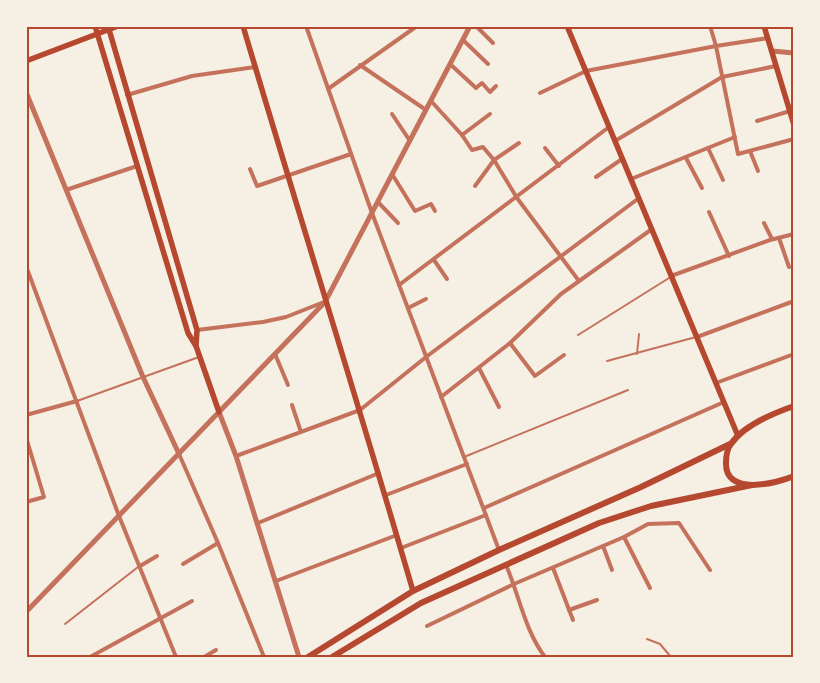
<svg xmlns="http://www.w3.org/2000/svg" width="820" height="683" font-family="Roboto,sans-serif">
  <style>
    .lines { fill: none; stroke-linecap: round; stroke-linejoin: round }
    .service { stroke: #c5725c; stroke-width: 2 }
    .minor { stroke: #c5725c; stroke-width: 4 }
    .tertiary { stroke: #c5725c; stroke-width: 5 }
    .secondary { stroke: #b5482f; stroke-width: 5.5 }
    .primary { stroke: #b5482f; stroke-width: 6 }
    .neatline { fill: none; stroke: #b5482f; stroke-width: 2 }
  </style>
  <rect width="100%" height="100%" fill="#f6efe4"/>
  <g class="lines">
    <!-- service -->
    <g class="service">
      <path d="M578,335L669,278"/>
      <path d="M637,354L639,334"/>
      <path d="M607,361L696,337"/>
      <path d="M77,401L199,357"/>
      <path d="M464,457L628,390"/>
      <path d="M65,624L138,567"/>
      <path d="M647,639L660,644L671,657"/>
    </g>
    <!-- minor -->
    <g class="minor">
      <path d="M306,26L372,213L499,550"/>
      <path d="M476,26L493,43"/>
      <path d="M710,26L716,46L738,154L794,139"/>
      <path d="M536,27L538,26"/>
      <path d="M463,40L488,64"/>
      <path d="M450,64L476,88L482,83L490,92L496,86"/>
      <path d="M360,65L426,110"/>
      <path d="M328,89L417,26"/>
      <path d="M540,93L586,71L716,46L768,38"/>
      <path d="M127,95L192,76L255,67"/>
      <path d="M431,101L462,135L472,150L483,147L494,160L517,198L579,281"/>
      <path d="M392,114L410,141"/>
      <path d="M757,121L790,111"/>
      <path d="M462,135L490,114"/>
      <path d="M615,141L722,77L776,66"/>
      <path d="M545,148L559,166"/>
      <path d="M708,148L723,180"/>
      <path d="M750,151L758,171"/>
      <path d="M686,158L702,188"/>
      <path d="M250,169L257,186L351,154"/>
      <path d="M392,174L415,211L431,204L435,211"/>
      <path d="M596,177L622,159"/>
      <path d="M631,179L735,137"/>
      <path d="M475,186L494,160L519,143"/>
      <path d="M66,190L137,166"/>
      <path d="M378,202L398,223"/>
      <path d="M709,212L729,256"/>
      <path d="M764,223L772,239"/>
      <path d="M779,238L789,267"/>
      <path d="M434,260L447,279"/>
      <path d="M26,266L119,516L176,657"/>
      <path d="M671,276L770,240L794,234"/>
      <path d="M399,285L609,127"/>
      <path d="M408,308L426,299"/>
      <path d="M197,330L263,322L286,317L324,302"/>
      <path d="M697,337L794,301"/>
      <path d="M510,343L535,376L564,355"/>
      <path d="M275,354L288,385"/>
      <path d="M479,368L499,407"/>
      <path d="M716,383L794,354"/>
      <path d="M441,397L510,343L561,294L652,229"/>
      <path d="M292,405L301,432"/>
      <path d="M26,415L77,401"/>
      <path d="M26,437L44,497L26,502"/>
      <path d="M179,454L218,543L264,657"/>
      <path d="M236,456L360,410L426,357L639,198"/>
      <path d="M386,495L467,464"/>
      <path d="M484,508L724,402"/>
      <path d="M258,523L379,473"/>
      <path d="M624,537L650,588"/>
      <path d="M603,546L612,570"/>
      <path d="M401,548L486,515"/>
      <path d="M183,564L218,543"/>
      <path d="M506,565C519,595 525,631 545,657"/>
      <path d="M140,566L157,556"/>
      <path d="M553,568L573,620"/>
      <path d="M276,581L397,535"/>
      <path d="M569,610L597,600"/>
      <path d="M427,626L514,584L624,537L648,524L679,523L710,570"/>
      <path d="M90,657L192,601"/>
      <path d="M204,657L216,650"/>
      <path d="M597,657H599"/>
    </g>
    <!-- tertiary -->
    <g class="tertiary">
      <path d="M772,51L794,53"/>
      <path d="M26,92L143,377L179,454"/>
      <path d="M219,412L236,456L299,657"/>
      <path d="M26,612L325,302L470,26"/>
    </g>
    <!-- secondary -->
    <g class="secondary">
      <path d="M95,26L188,333L196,346L219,412"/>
      <path d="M108,26L197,330L196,346"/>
      <path d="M243,26C299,215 358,402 413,591"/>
      <path d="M567,26L738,436"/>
      <path d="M764,26L794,125"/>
      <path d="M26,61L118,26"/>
    </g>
    <!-- primary -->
    <g class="primary">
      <path d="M794,406C774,413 743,426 731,444C727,449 726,457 726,463C725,496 775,484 794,476"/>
      <path d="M308,657L413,591L499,550L641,487L730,444"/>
      <path d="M332,657L421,603L599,523L651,506L752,485"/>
    </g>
  </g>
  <!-- border -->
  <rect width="820" height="683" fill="none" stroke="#f6efe4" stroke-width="55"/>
  <rect x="28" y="28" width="764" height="628" class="neatline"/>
</svg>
